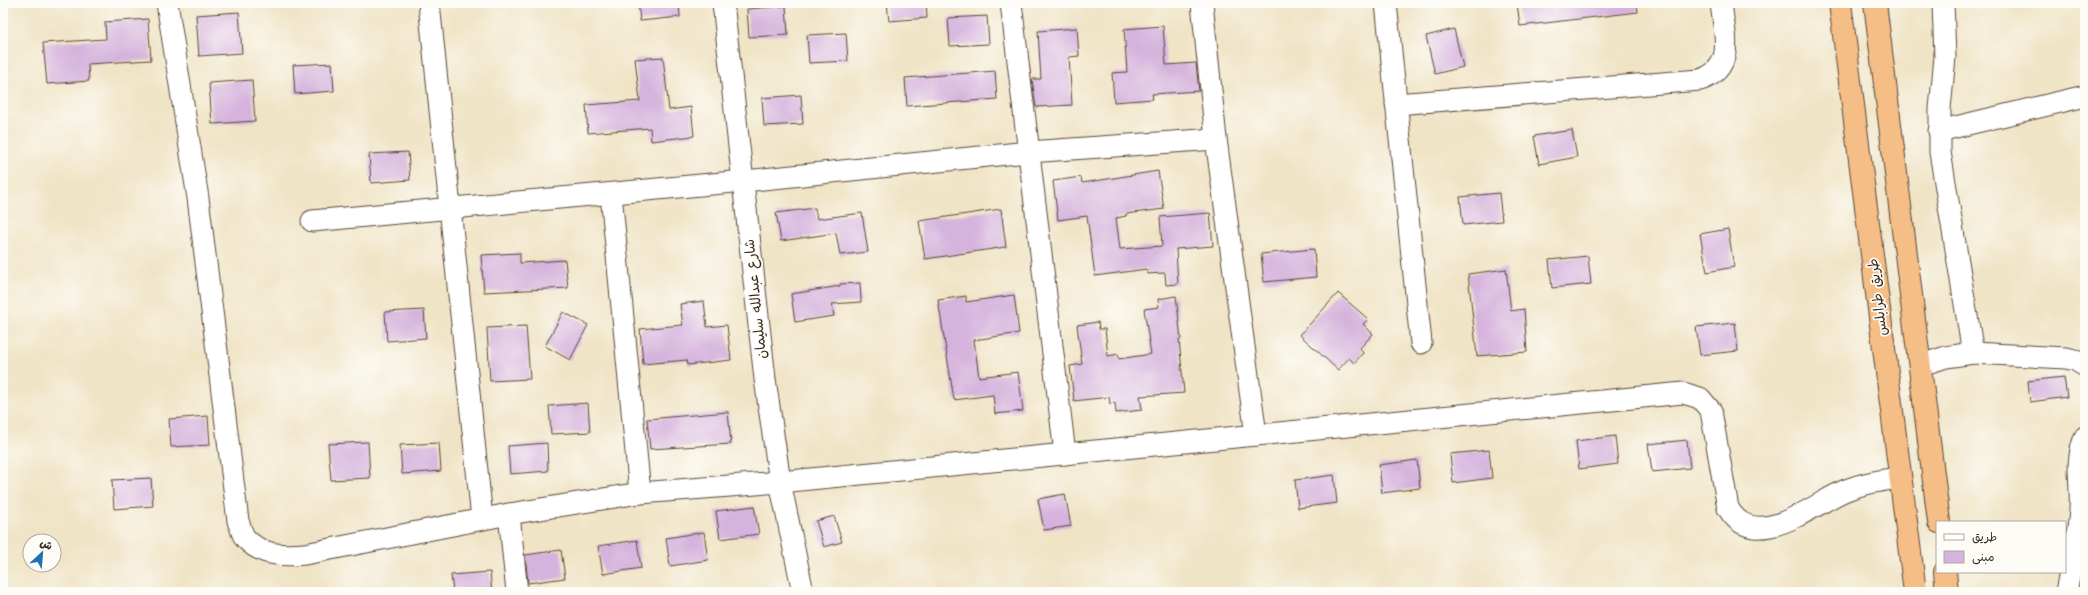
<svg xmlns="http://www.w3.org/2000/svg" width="2088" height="595" font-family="'Architects Daughter','Playpen Sans Arabic',sans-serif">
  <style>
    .building { fill: #d6b3dd }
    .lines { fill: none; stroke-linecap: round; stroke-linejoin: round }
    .street-casing { stroke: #564637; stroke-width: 23 }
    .highway-casing { stroke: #564637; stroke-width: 24 }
    .street { stroke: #fff; stroke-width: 21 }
    .highway { stroke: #f6be87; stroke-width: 22 }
    .labels { text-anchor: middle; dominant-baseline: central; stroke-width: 3.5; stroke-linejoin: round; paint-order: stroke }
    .street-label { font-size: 14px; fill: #3b2a1e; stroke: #fdfcf7 }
  </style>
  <rect width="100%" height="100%" fill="#fdfcf7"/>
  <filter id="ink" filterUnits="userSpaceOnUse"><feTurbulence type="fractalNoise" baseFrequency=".025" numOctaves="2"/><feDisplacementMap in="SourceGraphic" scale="8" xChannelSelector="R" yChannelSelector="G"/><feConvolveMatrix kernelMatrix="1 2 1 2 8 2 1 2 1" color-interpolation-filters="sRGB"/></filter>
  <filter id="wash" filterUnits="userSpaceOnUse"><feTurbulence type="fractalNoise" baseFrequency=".012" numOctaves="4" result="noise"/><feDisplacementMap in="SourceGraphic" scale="16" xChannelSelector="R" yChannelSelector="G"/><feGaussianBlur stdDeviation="0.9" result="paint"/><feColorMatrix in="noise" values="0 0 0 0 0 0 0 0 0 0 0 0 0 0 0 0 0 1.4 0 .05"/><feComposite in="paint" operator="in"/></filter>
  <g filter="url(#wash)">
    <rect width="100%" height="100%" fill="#f0e4c6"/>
    <g id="blocks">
      <!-- building -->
      <g class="building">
        <path d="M638,3H679L680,17L640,21Z"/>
        <path d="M887,3H926L927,18L889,21Z"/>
        <path d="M1517,3H1637L1638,12L1520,26Z"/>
        <path d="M786,6L788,35L749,37L747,9Z"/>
        <path d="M239,12L242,53L199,56L196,15Z"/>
        <path d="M987,16L989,44L950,46L948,18Z"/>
        <path d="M148,19L151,60L88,64L89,81L47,84L43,43L106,39L105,22Z"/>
        <path d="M1163,26L1166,65L1196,63L1199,91L1152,94L1153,99L1114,102L1112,73L1127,72L1124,29Z"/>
        <path d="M1077,28L1079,56L1069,57L1072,105L1036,107L1032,79H1041L1038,31Z"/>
        <path d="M1454,29L1463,67L1435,74L1426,36Z"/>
        <path d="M846,33L848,61L809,63L807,35Z"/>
        <path d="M663,57L669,110L691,107L694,136L651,141L650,128L588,133L586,105L640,101L635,59Z"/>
        <path d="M332,63L334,91L295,94L293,65Z"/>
        <path d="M995,71L997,99L907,106L905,78Z"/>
        <path d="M252,80L255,121L212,124L209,83Z"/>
        <path d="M801,95L803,124L764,126L762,98Z"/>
        <path d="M1572,130L1577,157L1539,164L1534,136Z"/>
        <path d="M408,152L410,180L371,183L369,154Z"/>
        <path d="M1158,171L1164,209L1126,214V216L1116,218L1120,249L1162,246L1160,217L1210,213L1213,246L1176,249L1178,284L1166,285L1165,273L1147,274V269L1095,276L1087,216L1058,220L1053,181L1081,177L1082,183Z"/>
        <path d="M1499,193L1502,221L1463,225L1460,197Z"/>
        <path d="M815,208L817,219L862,213L868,252L840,255L836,233L781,241L776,213Z"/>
        <path d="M1001,209L1006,247L925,259L919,221Z"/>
        <path d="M1728,229L1734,267L1707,272L1700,234Z"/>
        <path d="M1314,249L1316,277L1264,282L1261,254Z"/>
        <path d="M520,253V263L565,260L568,288L484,292L481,255Z"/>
        <path d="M1588,256L1591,284L1552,288L1549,260Z"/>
        <path d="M1506,269L1511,311L1524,309L1527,352L1477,356L1468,274Z"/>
        <path d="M860,283L861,302L832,304L834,316L795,322L791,294L840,286V284Z"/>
        <path d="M1338,293L1368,319L1363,324L1373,334L1360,348L1363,353L1354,363L1349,358L1338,370L1300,335Z"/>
        <path d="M1014,295L1019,333L974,340L979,377L1018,372L1023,411L995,414L993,395L954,400L938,300L966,296V302Z"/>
        <path d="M1176,296L1181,339H1179L1184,393L1140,396L1142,410L1116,413L1115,403L1110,404L1109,397L1074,401L1070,366L1082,364L1077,325L1098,322L1099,329H1105L1108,356L1118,354L1119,359L1151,354L1144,309L1159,307L1158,299Z"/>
        <path d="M704,301L707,327L727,325L731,360L688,365L687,360L643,364L640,329L683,325L680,304Z"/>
        <path d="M424,310L426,338L387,341L385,312Z"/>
        <path d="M563,312L588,325L570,360L545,346Z"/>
        <path d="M1735,323L1738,351L1700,355L1696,327Z"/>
        <path d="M526,326L530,379L490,381L487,328Z"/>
        <path d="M2064,377L2067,397L2030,402L2028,381Z"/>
        <path d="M588,403L590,432L551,434L549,406Z"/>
        <path d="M728,412L731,444L650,449L647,419Z"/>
        <path d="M208,416L210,445L171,447L169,419Z"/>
        <path d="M1615,436L1618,464L1579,469L1576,441Z"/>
        <path d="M1687,440L1690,468L1652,472L1648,444Z"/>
        <path d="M368,442L370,478L331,480L328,444Z"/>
        <path d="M439,443L441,471L402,474L400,445Z"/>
        <path d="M547,443L548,471L510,474L508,446Z"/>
        <path d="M1489,450L1492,478L1453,483L1450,454Z"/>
        <path d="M1417,460L1420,488L1382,493L1379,465Z"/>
        <path d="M1334,475L1337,503L1298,508L1295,480Z"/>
        <path d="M151,478L153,506L114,509L112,480Z"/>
        <path d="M1065,494L1071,526L1044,530L1038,499Z"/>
        <path d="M754,506L759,534L720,539L716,511Z"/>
        <path d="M834,516L842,542L824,547L816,521Z"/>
        <path d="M704,532L708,560L670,566L666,538Z"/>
        <path d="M637,540L641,568L603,574L598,546Z"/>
        <path d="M561,550L565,578L528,583L525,555Z"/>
        <path d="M490,572L492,592H453L451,575Z"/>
      </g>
    </g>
  </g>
  <g filter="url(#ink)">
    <use href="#blocks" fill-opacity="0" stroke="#564637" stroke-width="1"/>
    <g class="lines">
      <defs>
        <g id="street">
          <path d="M167,3L198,198L238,521C240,526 242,534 245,538C261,556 283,556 305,554L509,514L640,493L780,482L1683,393L1700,398L1711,411L1728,508C1755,555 1814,503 1846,490C1864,483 1882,480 1900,478"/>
          <path d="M429,3L482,519"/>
          <path d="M723,3L765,379L780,482L803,592"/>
          <path d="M1011,3L1065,454"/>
          <path d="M1202,3L1216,139L1256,435"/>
          <path d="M1386,3L1421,343"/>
          <path d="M1943,3L1945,57L1940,109V152L1973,353"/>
          <path d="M1396,104L1700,80C1737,68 1724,33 1721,3"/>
          <path d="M1939,131L2085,96"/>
          <path d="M611,194L640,493"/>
          <path d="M312,221L744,181L1028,152L1216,139"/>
          <path d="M1921,365L1946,357L1973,353L2066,358L2075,360L2085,366"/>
          <path d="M509,514L517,592"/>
          <path d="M2066,592C2071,565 2078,538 2080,510C2082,482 2074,465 2085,437"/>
        </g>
        <g id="highway">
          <path d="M1840,3L1915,592"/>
          <path d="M1875,3L1939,522"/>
          <path d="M1945,572L1947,592"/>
        </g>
      </defs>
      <!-- street casing -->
      <use href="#street" class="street-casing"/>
      <!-- highway casing -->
      <use href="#highway" class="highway-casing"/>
      <!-- street -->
      <use href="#street" class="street"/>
      <!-- highway -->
      <use href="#highway" class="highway"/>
    </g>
  </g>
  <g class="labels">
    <!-- street labels -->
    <g class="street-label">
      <text transform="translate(1878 297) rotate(-97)">طريق طرابلس</text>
      <text transform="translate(756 299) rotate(-96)">شارع عبدالله سليمان</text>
    </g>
  </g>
  <!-- margin -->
  <rect width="2088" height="595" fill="none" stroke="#fdfcf7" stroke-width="16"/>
  <!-- legend -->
  <rect x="1936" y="521" width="130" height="52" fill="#fdfcf7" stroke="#afa8a0"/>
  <rect x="1944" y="534" width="20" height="6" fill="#ffffff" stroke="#afa8a0"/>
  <text x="1972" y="541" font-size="12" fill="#3b2a1e">طريق</text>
  <rect x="1944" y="551" width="20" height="12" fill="#d6b3dd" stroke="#afa8a0"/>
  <text x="1972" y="561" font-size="12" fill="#3b2a1e">مبنى</text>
  <!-- north arrow -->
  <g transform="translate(42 553) rotate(26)"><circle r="19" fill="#fdfcf7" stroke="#afa8a0"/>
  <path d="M0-3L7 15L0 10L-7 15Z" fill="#1f6fb2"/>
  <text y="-6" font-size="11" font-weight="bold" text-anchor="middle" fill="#3b2a1e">ش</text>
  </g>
</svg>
